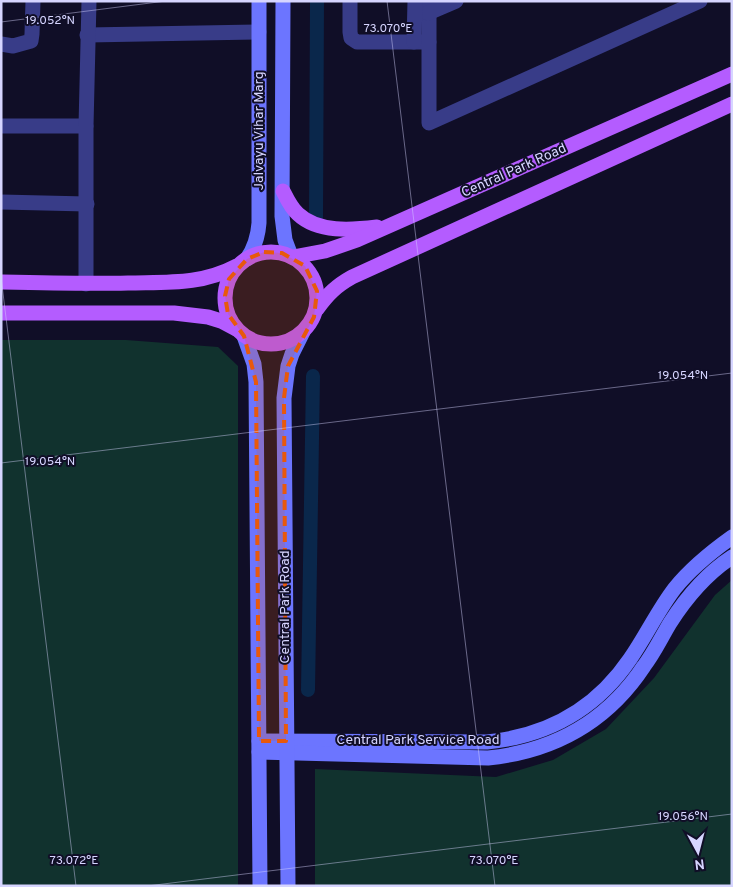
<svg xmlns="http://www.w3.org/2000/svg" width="733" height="887" font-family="Overpass,sans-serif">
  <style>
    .green { fill: #11322e }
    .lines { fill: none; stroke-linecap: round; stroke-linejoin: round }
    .canal { stroke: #0a274b; stroke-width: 14 }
    .street { stroke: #383c88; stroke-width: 15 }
    .secondary { stroke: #6c75ff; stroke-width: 15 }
    .primary { stroke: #b45cff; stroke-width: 15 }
    .marked { fill: #e8590c; fill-opacity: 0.2; stroke: #e8590c; stroke-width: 4; stroke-dasharray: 10 6; stroke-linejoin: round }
    .ticks { fill: none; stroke: #d6d5ff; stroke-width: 1; stroke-opacity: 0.45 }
    .labels { text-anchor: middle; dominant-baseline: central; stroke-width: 4; stroke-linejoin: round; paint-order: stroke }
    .street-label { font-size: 14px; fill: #d6d5ff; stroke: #100e27 }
    .ticks-label { font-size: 12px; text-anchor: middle; fill: #d6d5ff; stroke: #100e27; stroke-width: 4; stroke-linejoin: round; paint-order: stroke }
  </style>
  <rect width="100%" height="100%" fill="#100e27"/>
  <!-- green -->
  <g class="green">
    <path d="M1,340H126L218,347L238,366V886H1Z"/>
    <path d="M732,580V886H315V769L496,777L553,760L606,729L654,678L715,595Z"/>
  </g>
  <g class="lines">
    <!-- canal -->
    <g class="canal">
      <path d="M316,217L317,1"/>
      <path d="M308,690L313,376"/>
    </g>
    <!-- street -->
    <g class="street">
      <path d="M350,1V32L351,38L357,42H429"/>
      <path d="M429,1V123L700,1"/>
      <path d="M428,13L456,1"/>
      <path d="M87,35L259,32"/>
      <path d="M414,42L415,1"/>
      <path d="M1,44L13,46L31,41L32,34L33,1"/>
      <path d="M1,126H86"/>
      <path d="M1,202L87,204"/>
      <path d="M86,284V126L89,1"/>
    </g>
    <!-- secondary -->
    <g class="secondary">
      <path d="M283,1L282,216L285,240L291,256"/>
      <path d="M247,259C255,247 258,237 259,223V1"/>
      <path d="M244,336L254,364L256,382L260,886"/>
      <path d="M259,741L487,742C547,736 596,709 630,659C646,636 658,610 675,588C691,568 711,552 732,537"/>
      <path d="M259,752L488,758C555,751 607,722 644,666C654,653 661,638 670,623C686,598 706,574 732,557"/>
      <path d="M288,886L284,398L288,366L292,354L303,332"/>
    </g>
    <!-- primary -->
    <g class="primary">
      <path d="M283,191C287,199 291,208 298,214C318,233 352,230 377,227"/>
      <circle cx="271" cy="298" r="46"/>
      <path d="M293,257L325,251L357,240L732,74"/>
      <path d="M1,282C44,283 86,284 128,283C168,282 201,285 237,266"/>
      <path d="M317,309C328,294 336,286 352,277L732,104"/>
      <path d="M1,313H174L208,317L221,321L236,329"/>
    </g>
  </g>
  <!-- marked area -->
  <path class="marked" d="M264,252L282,253L305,266L317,291L314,317L288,366L284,398L286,741H259L256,382L244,336L228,314L225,296L229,279L247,259Z"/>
  <!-- ticks -->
  <path class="ticks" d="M387,1L495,886M1,22L166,1M1,277L76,886M1,463L732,373M147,886L732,814"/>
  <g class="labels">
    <!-- street labels -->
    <g class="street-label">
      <text transform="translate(259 131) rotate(-90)">Jalvayu Vihar Marg</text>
      <text transform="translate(514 171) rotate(-24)">Central Park Road</text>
      <text transform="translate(285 607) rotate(-90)">Central Park Road</text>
      <text x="418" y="740">Central Park Service Road</text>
    </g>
  </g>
  <g class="ticks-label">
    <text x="50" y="24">19.052°N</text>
    <text x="388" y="32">73.070°E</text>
    <text x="683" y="379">19.054°N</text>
    <text x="50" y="465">19.054°N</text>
    <text x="683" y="820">19.056°N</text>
    <text x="74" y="864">73.072°E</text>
    <text x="494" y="864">73.070°E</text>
  </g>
  <!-- border -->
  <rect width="733" height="887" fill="none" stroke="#d6d5ff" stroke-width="5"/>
  <!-- north arrow -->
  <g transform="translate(698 852) rotate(173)" stroke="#100e27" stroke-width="4" paint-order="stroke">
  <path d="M0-4L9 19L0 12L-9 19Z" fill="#d6d5ff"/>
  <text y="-8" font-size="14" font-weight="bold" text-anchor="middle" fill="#d6d5ff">N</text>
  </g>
</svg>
